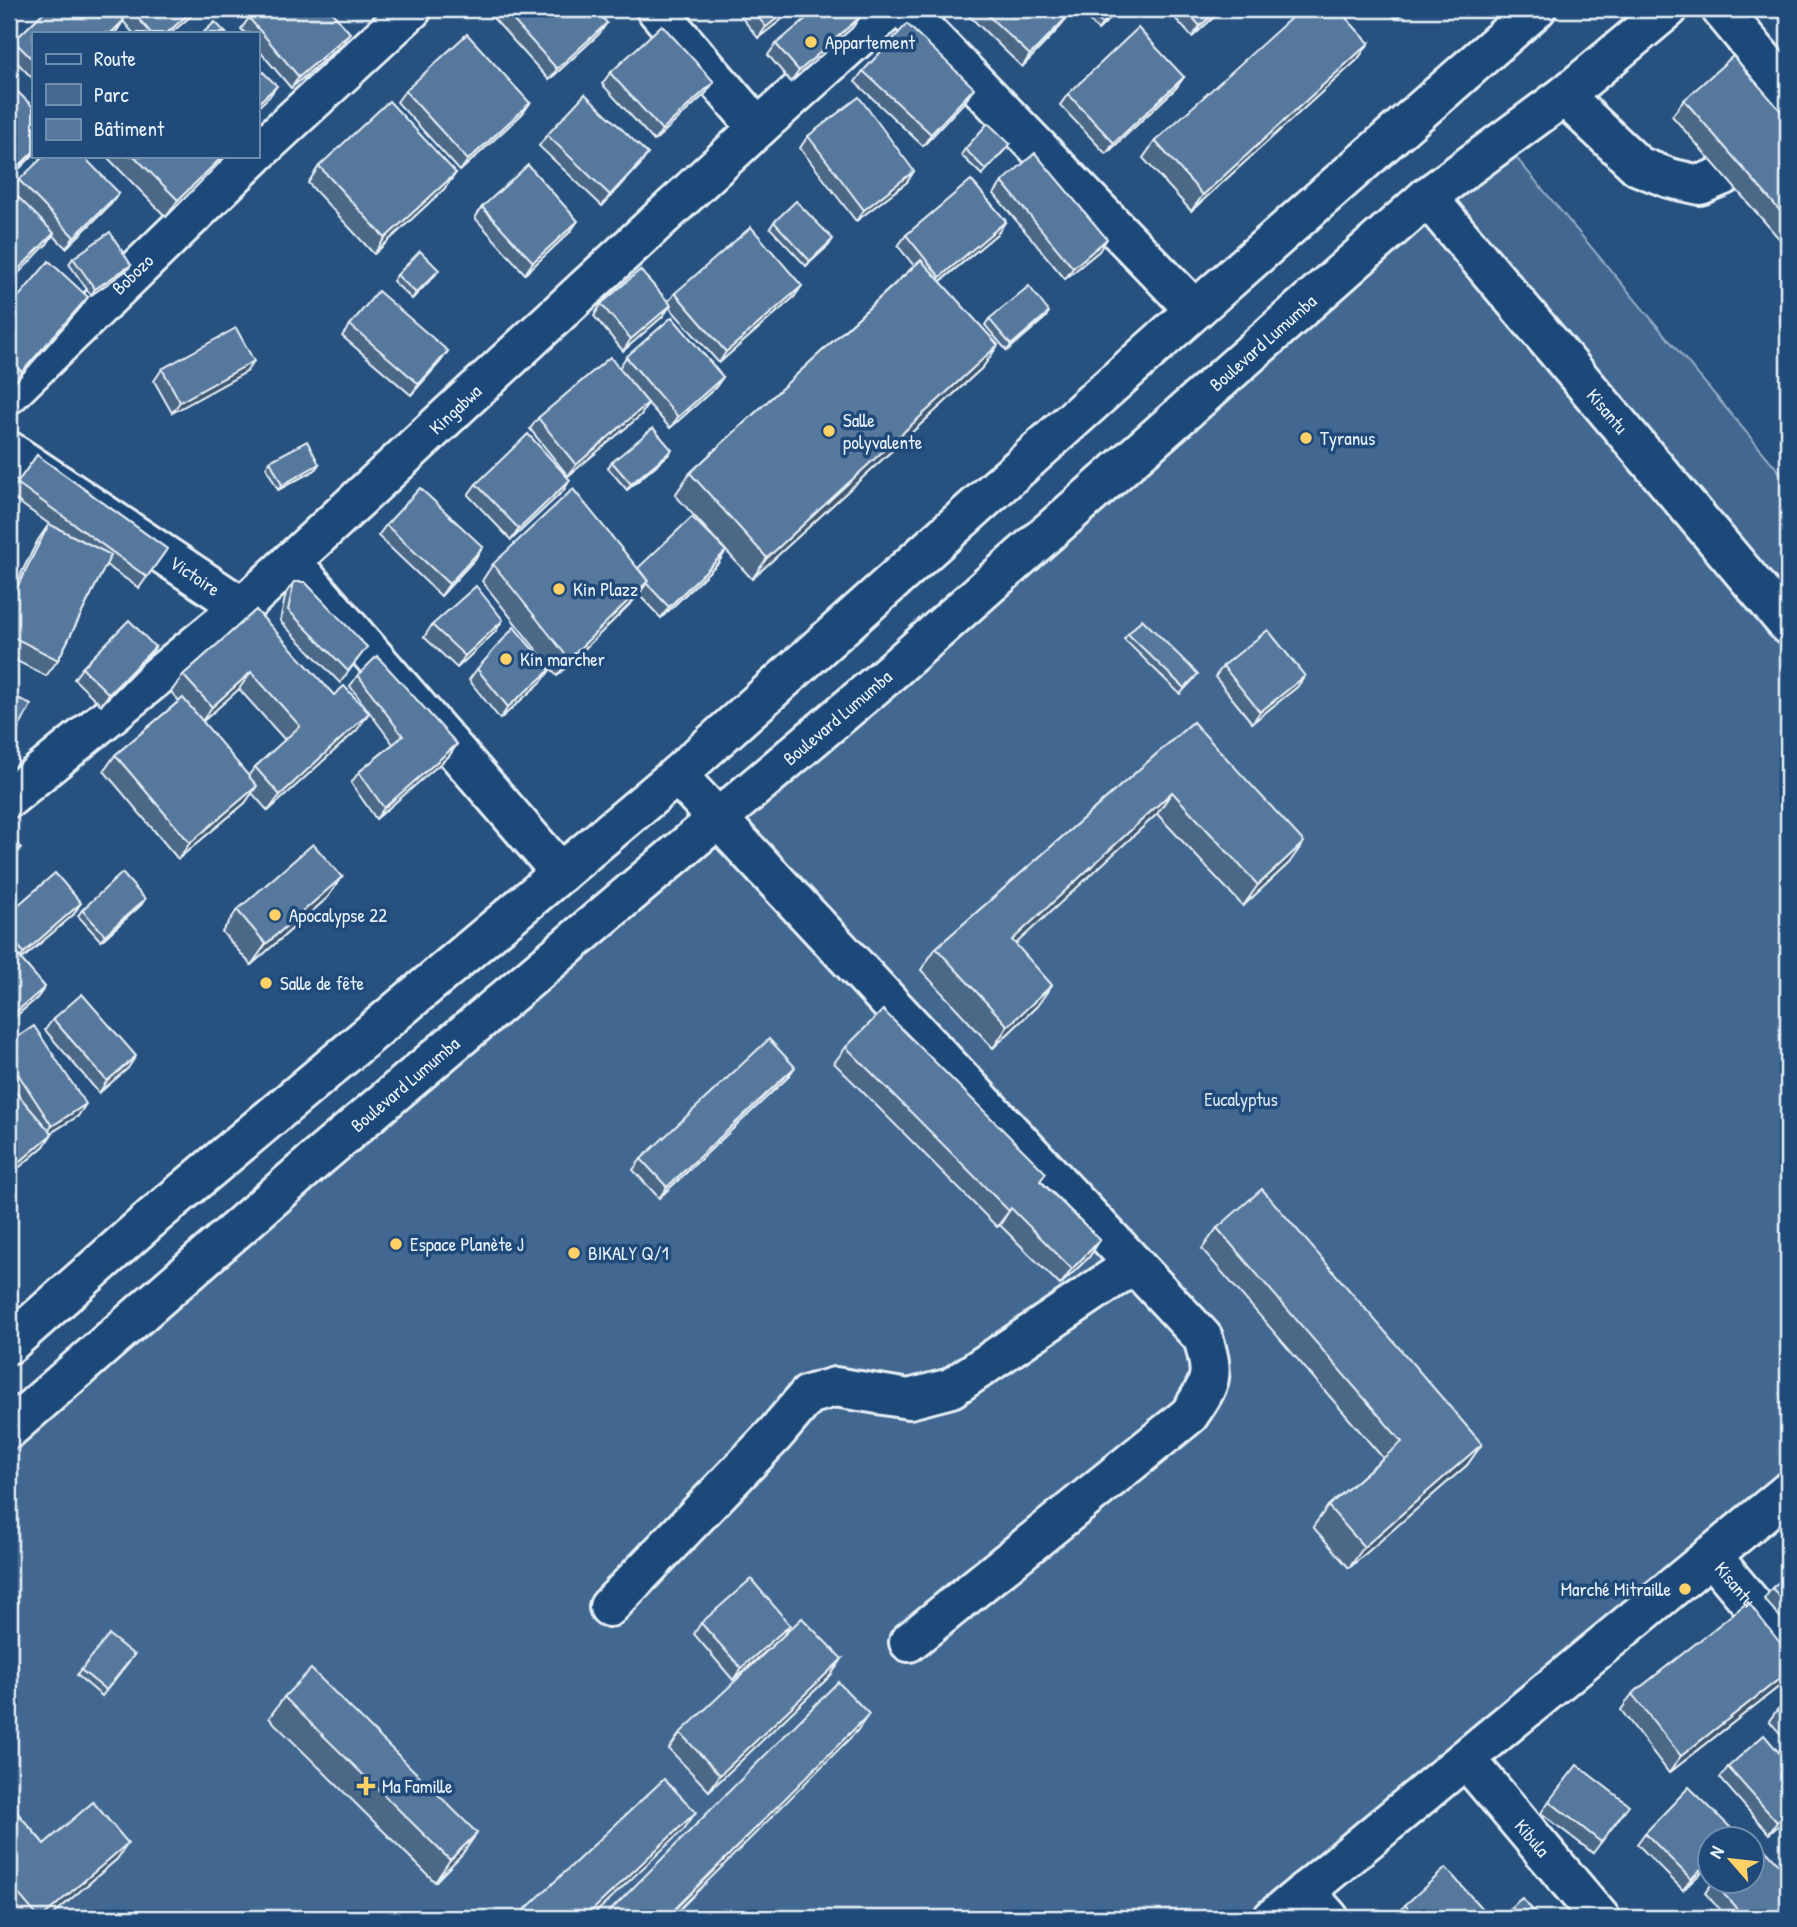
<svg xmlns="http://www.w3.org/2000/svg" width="1797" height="1927" font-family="'Patrick Hand',sans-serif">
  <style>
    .green { fill: #436891; stroke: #96acc4; stroke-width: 2 }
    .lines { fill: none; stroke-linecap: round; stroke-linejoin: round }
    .minor-casing { stroke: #e8f1f8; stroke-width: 44 }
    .highway-casing { stroke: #e8f1f8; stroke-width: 44 }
    .minor { stroke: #1f4a7a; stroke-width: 38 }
    .highway { stroke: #1f4a7a; stroke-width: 38 }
    .wall { fill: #4b6787; stroke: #e8f1f8; stroke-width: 2; fill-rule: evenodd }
    .shaded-wall { fill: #3d546e; stroke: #e8f1f8; stroke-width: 2 }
    .building { fill: #57789d; stroke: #e8f1f8; stroke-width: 2 }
    .poi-dot { fill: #ffd166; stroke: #1f4a7a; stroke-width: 2.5 }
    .labels { text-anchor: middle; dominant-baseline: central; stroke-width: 7; stroke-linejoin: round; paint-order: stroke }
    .poi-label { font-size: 19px; fill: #e8f1f8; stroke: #1f4a7a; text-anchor: start }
    .street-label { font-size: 19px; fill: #e8f1f8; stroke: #1f4a7a }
    .park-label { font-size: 19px; fill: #d8e3ee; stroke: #1f4a7a }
  </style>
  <rect width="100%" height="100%" fill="#27517f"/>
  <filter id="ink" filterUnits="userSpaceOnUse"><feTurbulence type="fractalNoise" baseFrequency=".0143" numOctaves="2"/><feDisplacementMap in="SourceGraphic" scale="14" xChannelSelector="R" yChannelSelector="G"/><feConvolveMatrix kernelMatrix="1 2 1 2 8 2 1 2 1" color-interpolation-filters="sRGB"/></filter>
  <g filter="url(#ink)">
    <!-- green -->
    <path class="green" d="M1498,136L1788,482V1516L1279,1918H9V1429Z"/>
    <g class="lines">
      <defs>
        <g id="minor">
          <path d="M656,9L758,128"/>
          <path d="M904,9L1195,310"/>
          <path d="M1721,9L1784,85L1788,105L1775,135"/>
          <path d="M1564,96L1638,166L1669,178L1700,185L1724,175"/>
          <path d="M257,153L412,9"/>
          <path id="s1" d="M1427,197L1788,625"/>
          <path id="s2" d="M9,394L254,156"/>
          <path id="s3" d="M9,451L242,607"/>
          <path d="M291,561L561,873"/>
          <path d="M677,775L1203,1338C1215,1377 1211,1382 1189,1415L909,1642"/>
          <path id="s4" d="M9,798L242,607L758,128L890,9"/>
          <path id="s5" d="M1711,1555L1788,1647"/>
          <path d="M609,1607L775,1434L808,1395L835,1387L909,1399L951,1388L1134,1264"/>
          <path id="s6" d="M1466,1759L1600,1918"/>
          <path d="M1305,1891L1329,1918"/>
          <path d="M1273,1918L1788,1492"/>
        </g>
        <g id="highway">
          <path d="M9,1344L155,1215L677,775L1195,310L1536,9"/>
          <path id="s7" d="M9,1429L320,1156L885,677L1427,197L1564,96L1668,9"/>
        </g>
      </defs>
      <!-- minor casing -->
      <use href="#minor" class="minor-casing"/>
      <!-- highway casing -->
      <use href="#highway" class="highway-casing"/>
      <!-- minor -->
      <use href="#minor" class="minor"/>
      <!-- highway -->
      <use href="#highway" class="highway"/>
    </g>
    <!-- wall -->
    <g class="wall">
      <path d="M47,9H199L171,33H133L123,21L116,32L33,33V79L9,54V48L14,41Z"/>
      <path d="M485,9H595L599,34L549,80Z"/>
      <path d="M735,9H795L758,38Z"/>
      <path d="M962,9H1062L1061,26L1022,67Z"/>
      <path d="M1079,9H1120L1098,30Z"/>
      <path d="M1167,9H1223L1192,37Z"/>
      <path d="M1388,9H1408L1396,19Z"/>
      <path d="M860,17L852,28L791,82L768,55L776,44Z"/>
      <path d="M249,18L342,44L291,88L257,48V33H245L241,29Z"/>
      <path d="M1369,43L1357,60L1191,211L1143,158L1155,141Z"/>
      <path d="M863,71L967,99L923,146L855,82Z"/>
      <path d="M610,73L706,93L654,141L602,84Z"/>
      <path d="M1184,77L1176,88L1106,154L1060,105L1068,94Z"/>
      <path d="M405,91L530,103L522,114L460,171L397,102Z"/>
      <path d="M1684,100L1788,119V238L1783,243L1672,116Z"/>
      <path d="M9,101L33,155L9,179Z"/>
      <path d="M547,135L640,165L602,206L539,146Z"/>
      <path d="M808,136L914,171L907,182L856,221L800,148Z"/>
      <path d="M1010,144L982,175L961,155L965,149Z"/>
      <path d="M106,156H226L166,217Z"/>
      <path d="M319,166L456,173L444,189L374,254L308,183Z"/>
      <path d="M19,180L111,204L66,248L53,235L47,244L12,191Z"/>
      <path d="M1002,182L1099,251L1065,279L994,194Z"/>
      <path d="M482,207L570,232L525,274L475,218Z"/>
      <path d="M774,222L829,245L806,266L770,228Z"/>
      <path d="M998,233L940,282L998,345L983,367L752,579L675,495L690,473L914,266L898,246L906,235Z"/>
      <path d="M73,258L131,265L127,270L91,295L69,264Z"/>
      <path d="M397,275H435L412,299L393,281Z"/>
      <path d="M675,293L794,297L719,363L669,307L663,316L623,351L594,316L601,304L668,302Z"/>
      <path d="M88,297L80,308L14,383L9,378V308Z"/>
      <path d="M1045,318L1007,351L985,325L989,319Z"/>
      <path d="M350,325L448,351L440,362L411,395L342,336Z"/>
      <path d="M626,357L723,377L715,388L670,428L646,401L648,403L641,415L568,476L530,429L538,418L619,368Z"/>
      <path d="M162,369L246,372L172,413L154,381Z"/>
      <path d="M37,455L167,549L139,588L106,565L58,660L46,676L9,657V597L38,540L49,524L9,495Z"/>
      <path d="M668,455L627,490L608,468L612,462Z"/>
      <path d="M270,461L319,464L315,470L278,490L266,467Z"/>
      <path d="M570,480L563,491L511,540L468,495L476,484Z"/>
      <path d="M386,525L483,547L475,559L441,596L378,536Z"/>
      <path d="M718,563L661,618L639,595L557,676L482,581L493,564L638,568Z"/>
      <path d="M294,582L367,647L340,683L280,621L286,593Z"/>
      <path d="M256,610L357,730L268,811L252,793L245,803L178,859L104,771L115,755L179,701L171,692L183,675ZM239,689L285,740L255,767L248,776L202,722Z"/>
      <path d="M432,625L495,632L457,668L424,637Z"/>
      <path d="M1128,634L1194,679L1180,694L1124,639Z"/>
      <path d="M155,647L147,658L101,705L74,679L82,668Z"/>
      <path d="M1223,666L1305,676L1297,687L1252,723L1215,677Z"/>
      <path d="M477,669L550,670L542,681L500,719L469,680Z"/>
      <path d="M358,675L457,744L449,756L376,819L351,783L359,772L393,744L350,686Z"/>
      <path d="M1193,722L1289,863L1243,906L1157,814L1015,944L1037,1006L993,1048L921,970L936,948Z"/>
      <path d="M342,877L327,898L251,965L222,932L237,910Z"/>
      <path d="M145,899L141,905L101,941L78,916L82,910Z"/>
      <path d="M9,913L73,915L21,960L45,987L37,998L9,1022Z"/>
      <path d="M53,1019L128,1068L99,1093L45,1030Z"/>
      <path d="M9,1043L78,1116L51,1133L44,1146L9,1176V1094L13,1090L9,1083Z"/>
      <path d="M846,1047L1041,1181L1100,1240L1089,1257L1060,1285L1000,1225L997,1227L834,1063Z"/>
      <path d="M795,1067L787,1078L659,1198L633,1170L641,1159Z"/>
      <path d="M1217,1228L1482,1444L1467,1465L1349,1568L1313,1527L1328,1506L1383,1458L1202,1249Z"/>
      <path d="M1788,1574V1626L1764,1599L1772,1588Z"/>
      <path d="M701,1623L790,1625L783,1636L733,1680L694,1634Z"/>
      <path d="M1788,1653V1678L1786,1681L1669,1773L1621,1710L1632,1694Z"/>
      <path d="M134,1655L102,1696L77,1675L81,1670Z"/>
      <path d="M842,1659L830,1676L709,1791L669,1749L680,1733Z"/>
      <path d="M284,1697L477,1833L462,1854L435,1882L269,1718Z"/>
      <path d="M1788,1700V1742L1769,1721L1777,1710Z"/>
      <path d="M1788,1763V1817L1769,1834L1720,1778L1728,1767Z"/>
      <path d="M1549,1801L1621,1816L1593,1853L1541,1813Z"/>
      <path d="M9,1803L44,1844L128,1843L117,1859L49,1918H13L9,1913Z"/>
      <path d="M1645,1833L1710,1839V1864L1683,1890L1637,1844Z"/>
      <path d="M1714,1881L1788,1918H1727L1705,1893Z"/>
      <path d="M1405,1905L1490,1918H1395Z"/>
    </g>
    <!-- shaded-wall -->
    <g class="shaded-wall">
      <path d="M194,9H199L171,33H167Z"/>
      <path d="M789,9H795L758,38L766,27Z"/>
      <path d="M1118,9H1120L1098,30L1102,24Z"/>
      <path d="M1219,9H1223L1192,37L1200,26Z"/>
      <path d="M1403,9H1408L1396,19Z"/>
      <path d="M1069,15L1061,26L1022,67L1030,55Z"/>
      <path d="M860,17L852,28L791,82L799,71Z"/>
      <path d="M124,20L116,32L114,33H111Z"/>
      <path d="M607,23L599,34L549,80L557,69Z"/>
      <path d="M350,33L342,44L291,88L299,77Z"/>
      <path d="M1369,43L1357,60L1191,211L1203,195Z"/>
      <path d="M1184,77L1176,88L1106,154L1114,143Z"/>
      <path d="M714,82L706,93L654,141L662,130Z"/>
      <path d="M277,86L269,97L257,108V104Z"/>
      <path d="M974,88L967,99L923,146L931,134Z"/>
      <path d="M530,103L522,114L460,171L468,160Z"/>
      <path d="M33,152V155L9,179L16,169Z"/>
      <path d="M648,154L640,165L602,206L610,195Z"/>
      <path d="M223,156H226L166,217L178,200Z"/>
      <path d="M914,171L907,182L856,221L864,210Z"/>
      <path d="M456,173L444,189L374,254L385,238Z"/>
      <path d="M119,193L111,204L66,248L74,237Z"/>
      <path d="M578,221L570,232L525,274L533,262Z"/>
      <path d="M1006,221L998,233L932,288L940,277Z"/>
      <path d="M54,233L47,244L9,283V279Z"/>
      <path d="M833,239L829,245L806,266L810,261Z"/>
      <path d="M1107,239L1099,251L1065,279L1073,268Z"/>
      <path d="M131,265L127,270L91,295L95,289Z"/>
      <path d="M439,270L435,275L412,299L416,293Z"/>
      <path d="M802,286L794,297L719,363L726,352Z"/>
      <path d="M88,297L80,308L14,383L22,372Z"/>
      <path d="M671,305L663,316L623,351L631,339Z"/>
      <path d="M1049,312L1045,318L1007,351L1011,345Z"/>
      <path d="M998,345L983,367L752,579L767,558Z"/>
      <path d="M448,351L440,362L411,395L419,384Z"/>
      <path d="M254,361L246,372L172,413L180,402Z"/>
      <path d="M723,377L715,388L670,428L678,417Z"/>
      <path d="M648,403L641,415L568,476L576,465Z"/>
      <path d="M672,450L668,455L627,490L631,484Z"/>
      <path d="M319,464L315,470L278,490L282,485Z"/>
      <path d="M570,480L563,491L511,540L519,529Z"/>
      <path d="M483,547L475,559L441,596L449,584Z"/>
      <path d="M726,551L718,563L661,618L669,607Z"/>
      <path d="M648,581L637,597L557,676L569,659Z"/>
      <path d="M503,620L495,632L457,668L465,656Z"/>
      <path d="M155,647L147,658L101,705L109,694Z"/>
      <path d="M550,670L542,681L500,719L508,707Z"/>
      <path d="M251,672L239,689L200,724L212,707Z"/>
      <path d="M1305,676L1297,687L1252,723L1260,712Z"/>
      <path d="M369,713L357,730L268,811L280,795Z"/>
      <path d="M457,744L449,756L376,819L384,808Z"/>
      <path d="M257,786L245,803L178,859L190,843Z"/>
      <path d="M1172,792L1157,814L996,962L1012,940Z"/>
      <path d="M1304,842L1289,863L1243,906L1258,885Z"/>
      <path d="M21,848L13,860L9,864V859Z"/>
      <path d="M342,877L327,898L251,965L266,944Z"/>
      <path d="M145,899L141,905L101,941L105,935Z"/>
      <path d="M81,903L73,915L16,964L24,953Z"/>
      <path d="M1052,985L1037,1006L993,1048L1008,1026Z"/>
      <path d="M45,987L37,998L9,1022V1018Z"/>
      <path d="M136,1056L128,1068L99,1093L107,1081Z"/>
      <path d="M795,1067L787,1078L659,1198L667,1187Z"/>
      <path d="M86,1104L78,1116L44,1137L52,1126Z"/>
      <path d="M52,1134L44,1146L9,1176L15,1166Z"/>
      <path d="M1011,1208L1000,1225L997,1227L1009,1211Z"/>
      <path d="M1100,1240L1089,1257L1060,1285L1072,1269Z"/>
      <path d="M1482,1444L1467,1465L1349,1568L1364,1547Z"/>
      <path d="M790,1625L783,1636L733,1680L741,1668Z"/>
      <path d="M842,1659L830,1676L709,1791L720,1775Z"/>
      <path d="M1788,1672V1678L1786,1681L1669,1773L1681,1756Z"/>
      <path d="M869,1714L857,1731L671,1918H666Z"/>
      <path d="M696,1812L684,1829L590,1918H584Z"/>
      <path d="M1788,1812V1817L1769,1834L1777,1822Z"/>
      <path d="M477,1833L462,1854L435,1882L450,1860Z"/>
      <path d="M128,1843L117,1859L49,1918H41Z"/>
      <path d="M1710,1860V1864L1683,1890L1691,1879Z"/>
    </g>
    <!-- building -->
    <g class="building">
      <path d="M47,9H113L124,20L111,33H33V60L14,41Z"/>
      <path d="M130,9H194L167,33H151Z"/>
      <path d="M260,9H329L350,33L299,77L249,18Z"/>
      <path d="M503,9H595L607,23L557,69Z"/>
      <path d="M752,9H789L766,27Z"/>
      <path d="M817,9H854L860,17L799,71L776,44Z"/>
      <path d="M981,9H1062L1069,15L1030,55Z"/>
      <path d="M1088,9H1118L1102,24Z"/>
      <path d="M1185,9H1219L1200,26Z"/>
      <path d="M1301,9H1338L1369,43L1203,195L1155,141Z"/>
      <path d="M215,22L226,33H203Z"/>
      <path d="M907,24L974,88L931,134L863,71Z"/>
      <path d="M662,25L714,82L662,130L610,73Z"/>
      <path d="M1138,28L1184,77L1114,143L1068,94Z"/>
      <path d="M467,34L530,103L468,160L405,91Z"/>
      <path d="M1733,56L1788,119V220L1684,100Z"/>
      <path d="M257,66L277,86L257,104Z"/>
      <path d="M18,92L33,107V152L16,169L9,162V101Z"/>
      <path d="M585,94L648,154L610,195L547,135Z"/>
      <path d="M859,97L914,171L864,210L808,136Z"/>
      <path d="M389,101L456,173L385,238L319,166Z"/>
      <path d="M988,123L1010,144L986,170L965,149Z"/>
      <path d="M1035,153L1107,239L1073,268L1002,182Z"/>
      <path d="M44,156H83L119,193L74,237L19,180Z"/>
      <path d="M134,156H223L178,200Z"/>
      <path d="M528,165L578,221L533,262L482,207Z"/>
      <path d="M971,180L1006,221L940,277L906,235Z"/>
      <path d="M10,189L54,233L9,279V191Z"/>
      <path d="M796,201L833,239L810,261L774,222Z"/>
      <path d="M751,227L802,286L726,352L675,293Z"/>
      <path d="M110,232L131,265L95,289L73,258Z"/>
      <path d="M420,251L439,270L416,293L397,275Z"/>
      <path d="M921,260L998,345L767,558L690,473Z"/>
      <path d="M49,261L88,297L22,372L9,360V308Z"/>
      <path d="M640,270L671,305L631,339L601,304Z"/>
      <path d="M1029,286L1049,312L1011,345L989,319Z"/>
      <path d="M378,291L448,351L419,384L350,325Z"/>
      <path d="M672,317L723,377L678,417L626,357Z"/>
      <path d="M236,328L254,361L180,402L162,369Z"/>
      <path d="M610,357L648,403L576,465L538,418Z"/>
      <path d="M653,428L672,450L631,484L612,462Z"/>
      <path d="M528,434L570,480L519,529L476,484Z"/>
      <path d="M307,441L319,464L282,485L270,461Z"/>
      <path d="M37,455L167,549L147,577L17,483Z"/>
      <path d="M420,488L483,547L449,584L386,525Z"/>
      <path d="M573,489L648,581L569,659L493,564Z"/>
      <path d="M692,517L726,551L669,607L646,583L648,581L638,568Z"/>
      <path d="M49,524L111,555L58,660L9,635V603Z"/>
      <path d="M294,582H305L367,647L348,671L288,610Z"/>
      <path d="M476,586L503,620L465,656L432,625Z"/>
      <path d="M256,610L334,695L344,686L369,713L280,795L255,767L300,726L251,672L212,707L183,675Z"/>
      <path d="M1142,619L1198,674L1184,688L1128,634Z"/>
      <path d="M129,620L155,647L109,694L82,668Z"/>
      <path d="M514,627L550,670L508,707L477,669Z"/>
      <path d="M1268,630L1305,676L1260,712L1223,666Z"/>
      <path d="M377,656L457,744L384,808L359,772L403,736L358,675Z"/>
      <path d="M9,693L31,705L9,747Z"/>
      <path d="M183,698L257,786L190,843L115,755Z"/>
      <path d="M1193,722L1304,842L1258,885L1172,792L1012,940L1052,985L1008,1026L936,948Z"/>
      <path d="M9,834L21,848L9,859Z"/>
      <path d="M313,844L342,877L266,944L237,910Z"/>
      <path d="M55,873L81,903L24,953L9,935V913Z"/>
      <path d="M122,873L145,899L105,935L82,910Z"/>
      <path d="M14,951L45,987L9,1018V955Z"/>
      <path d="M82,994L136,1056L107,1081L53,1019Z"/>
      <path d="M883,1010L1046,1173L1040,1181L1100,1240L1072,1269L1011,1208L1009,1211L846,1047Z"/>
      <path d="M34,1026L86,1104L52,1126L9,1060V1043Z"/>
      <path d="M769,1039L795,1067L667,1187L641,1159Z"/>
      <path d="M14,1090L52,1134L15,1166L9,1158V1094Z"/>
      <path d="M1262,1189L1482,1444L1364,1547L1328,1506L1402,1442L1217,1228Z"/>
      <path d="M1788,1574V1606L1772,1588Z"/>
      <path d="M751,1579L790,1625L741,1668L701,1623Z"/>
      <path d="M1748,1602L1788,1653V1672L1681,1756L1632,1694Z"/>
      <path d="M802,1618L842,1659L720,1775L680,1733Z"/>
      <path d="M109,1635L134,1655L106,1690L81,1670Z"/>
      <path d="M311,1669L477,1833L450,1860L284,1697Z"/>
      <path d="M838,1682L869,1714L666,1918H603Z"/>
      <path d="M1788,1700V1722L1777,1710Z"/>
      <path d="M1764,1735L1788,1763V1812L1777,1822L1728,1767Z"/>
      <path d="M1577,1765L1629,1805L1601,1842L1549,1801Z"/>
      <path d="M664,1779L696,1812L584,1918H516Z"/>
      <path d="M1689,1787L1736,1833L1730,1839H1710V1860L1691,1879L1645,1833Z"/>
      <path d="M93,1802L128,1843L41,1918H39L9,1883V1803L44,1844Z"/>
      <path d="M1759,1842L1788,1874V1915L1784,1918H1745L1713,1882L1752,1881V1848Z"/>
      <path d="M1446,1868L1490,1918H1417L1405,1905Z"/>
      <path d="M1522,1898L1540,1918H1498Z"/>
    </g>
  </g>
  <!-- markers -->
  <g class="poi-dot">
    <circle cx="811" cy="42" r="7"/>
    <circle cx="829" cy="431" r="7"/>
    <circle cx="1306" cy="438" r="7"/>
    <circle cx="559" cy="589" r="7"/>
    <circle cx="506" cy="659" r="7"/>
    <circle cx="275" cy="915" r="7"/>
    <circle cx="266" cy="983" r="7"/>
    <circle cx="396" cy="1244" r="7"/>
    <circle cx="574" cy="1253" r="7"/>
    <circle cx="1685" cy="1589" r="7"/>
    <path d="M362.5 1775.5h7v7h7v7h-7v7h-7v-7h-7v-7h7z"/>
  </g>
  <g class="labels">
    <!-- poi labels -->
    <g class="poi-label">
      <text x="825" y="42">Appartement</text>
      <text x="843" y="420">Salle<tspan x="843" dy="22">polyvalente</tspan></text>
      <text x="1320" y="438">Tyranus</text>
      <text x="573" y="589">Kin Plazz</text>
      <text x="520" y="659">Kin marcher</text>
      <text x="289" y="915">Apocalypse 22</text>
      <text x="280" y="983">Salle de fête</text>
      <text x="410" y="1244">Espace Planète J</text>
      <text x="588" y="1253">BIKALY Q/1</text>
      <text x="1671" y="1589" text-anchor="end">Marché Mitraille</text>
      <text x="382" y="1786">Ma Famille</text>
    </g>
    <!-- street labels -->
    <g class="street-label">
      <text stroke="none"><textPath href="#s2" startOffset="172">Bobozo</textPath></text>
      <text stroke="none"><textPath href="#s7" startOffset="1659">Boulevard Lumumba</textPath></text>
      <text stroke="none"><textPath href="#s4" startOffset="592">Kingabwa</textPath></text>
      <text stroke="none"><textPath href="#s1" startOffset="280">Kisantu</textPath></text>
      <text stroke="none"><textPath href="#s3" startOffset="224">Victoire</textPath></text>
      <text stroke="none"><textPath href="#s7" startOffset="1092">Boulevard Lumumba</textPath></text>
      <text stroke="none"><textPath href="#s7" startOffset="525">Boulevard Lumumba</textPath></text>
      <text stroke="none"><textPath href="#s5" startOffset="38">Kisantu</textPath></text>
      <text stroke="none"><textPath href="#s6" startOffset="103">Kibula</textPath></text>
    </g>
    <!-- park labels -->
    <g class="park-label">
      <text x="1241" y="1099">Eucalyptus</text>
    </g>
  </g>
  <!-- margin -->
  <rect width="1797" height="1927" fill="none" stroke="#1f4a7a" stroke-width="35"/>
  <rect x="18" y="18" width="1762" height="1892" fill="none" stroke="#e8f1f8" stroke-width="2.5" filter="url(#ink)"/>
  <!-- legend -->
  <rect x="32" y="32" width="228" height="126" fill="#1f4a7a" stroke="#6f8dac" stroke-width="2"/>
  <rect x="46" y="54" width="35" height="10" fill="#1f4a7a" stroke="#6f8dac" stroke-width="2"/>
  <text x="94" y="66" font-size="21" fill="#e8f1f8">Route</text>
  <rect x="46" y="84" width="35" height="21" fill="#436891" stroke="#6f8dac" stroke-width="2"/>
  <text x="94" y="102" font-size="21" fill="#e8f1f8">Parc</text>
  <rect x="46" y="119" width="35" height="21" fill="#57789d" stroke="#6f8dac" stroke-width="2"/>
  <text x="94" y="136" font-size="21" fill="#e8f1f8">Bâtiment</text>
  <!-- north arrow -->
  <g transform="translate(1731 1860) rotate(298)"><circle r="33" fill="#1f4a7a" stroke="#6f8dac" stroke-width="2"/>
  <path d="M0-5L12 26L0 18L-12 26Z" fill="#ffd166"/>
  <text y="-10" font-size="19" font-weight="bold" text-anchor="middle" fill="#e8f1f8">N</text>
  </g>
</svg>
